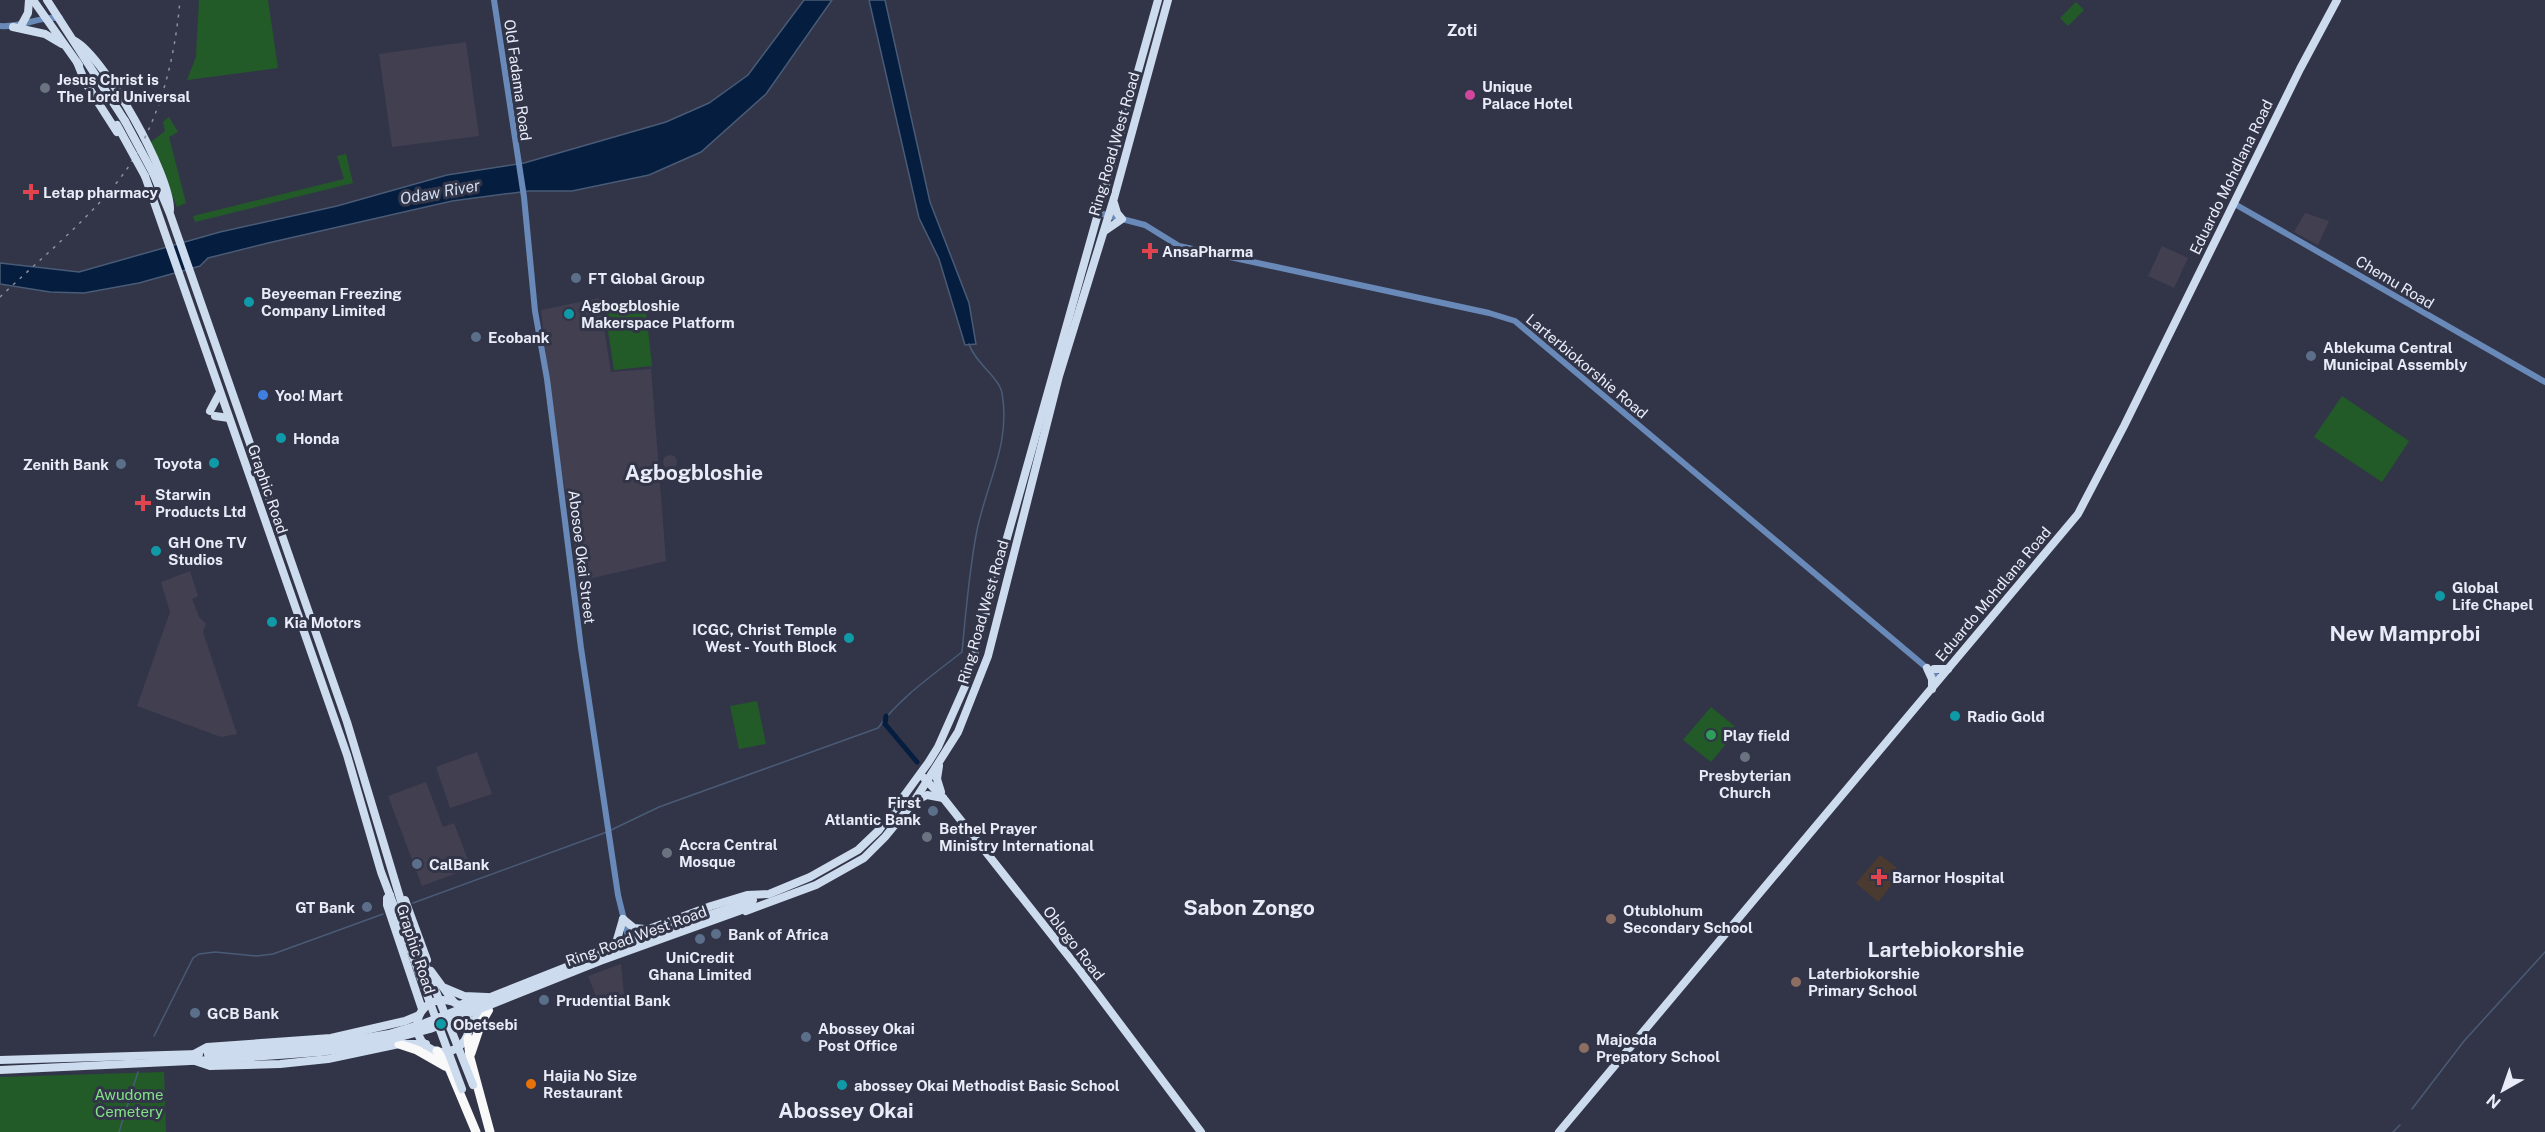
<svg xmlns="http://www.w3.org/2000/svg" width="2545" height="1132" font-family="'Public Sans',sans-serif">
  <style>
    .commercial { fill: #423f50 }
    .medical { fill: #4b3a2f }
    .green { fill: #225b27 }
    .water { fill: #051d3f; stroke: #495b76; stroke-width: 1.5 }
    .lines { fill: none; stroke-linecap: round; stroke-linejoin: round }
    .stream { stroke: #495b76; stroke-width: 1.5 }
    .canal { stroke: #051d3f; stroke-width: 5 }
    .minor { stroke: #6989b9; stroke-width: 6 }
    .major { stroke: #cddbee; stroke-width: 8 }
    .highway { stroke: #f9f9f9; stroke-width: 9 }
    .rail { stroke: #8d90a0; stroke-width: 1.5; stroke-dasharray: 3 6; stroke-linecap: butt }
    .major-bridge { stroke: #cddbee; stroke-width: 8 }
    .worship-dot { fill: #6b7280; stroke: #323548; stroke-width: 2 }
    .hotel-dot { fill: #d1479c; stroke: #323548; stroke-width: 2 }
    .health-dot { fill: #e0444e; stroke: #323548; stroke-width: 2 }
    .service-dot { fill: #5c6f8a; stroke: #323548; stroke-width: 2 }
    .culture-dot { fill: #0f9aa8; stroke: #323548; stroke-width: 2 }
    .shop-dot { fill: #3f7fe0; stroke: #323548; stroke-width: 2 }
    .leisure-dot { fill: #2e9e5b; stroke: #323548; stroke-width: 2 }
    .education-dot { fill: #8d6e63; stroke: #323548; stroke-width: 2 }
    .food-dot { fill: #e8710a; stroke: #323548; stroke-width: 2 }
    .labels { text-anchor: middle; dominant-baseline: central; stroke-width: 6; stroke-linejoin: round; paint-order: stroke }
    .poi-label { font-size: 15px; font-weight: bold; fill: #e9ecf8; stroke: #323548; text-anchor: start }
    .street-label { font-size: 15px; fill: #e9ecf8; stroke: #323548 }
    .park-label { font-size: 15px; fill: #83e087; stroke: #323548 }
    .neighbourhood-label { font-size: 16px; font-weight: bold; fill: #e9ecf8; stroke: #323548 }
    .water-label { font-size: 16px; font-style: italic; fill: #cfdcef; stroke: #323548 }
    .district-label { font-size: 21px; font-weight: bold; fill: #e9ecf8; stroke: #323548 }
  </style>
  <rect width="100%" height="100%" fill="#323548"/>
  <!-- commercial -->
  <g class="commercial">
    <path d="M466,42L479,136L392,147L379,54Z"/>
    <path d="M2305,213L2329,221L2318,245L2294,232Z"/>
    <path d="M2162,246L2188,258L2174,288L2148,276Z"/>
    <path d="M599,298L611,372L651,369L666,561L580,581L552,411L541,310Z"/>
    <circle cx="670" cy="462" r="7"/>
    <path d="M190,571L198,596L192,599L199,617L206,624L203,632L237,734L221,737L137,706L170,612L161,582Z"/>
    <path d="M477,752L492,794L450,808L436,767Z"/>
    <path d="M426,782L443,827L454,823L471,868L422,886L388,796Z"/>
    <path d="M621,964L624,994L606,1000L604,994L596,996L588,976Z"/>
  </g>
  <!-- medical -->
  <path class="medical" d="M1880,855L1902,872L1878,902L1856,883Z"/>
  <!-- green -->
  <g class="green">
    <path d="M199,0H268L278,68L187,80L196,57Z"/>
    <path d="M2076,2L2084,10L2068,26L2060,18Z"/>
    <path d="M169,117L178,132L169,137L186,203L177,207L151,142L165,131L163,122Z"/>
    <path d="M346,154L353,183L195,222L193,216L344,179L337,156Z"/>
    <path d="M645,303L652,366L614,370L604,305Z"/>
    <path d="M2342,396L2409,441L2382,482L2314,437Z"/>
    <path d="M757,701L766,744L739,749L730,706Z"/>
    <path d="M1711,707L1738,729L1711,762L1683,740Z"/>
    <path d="M164,1072L166,1132H0V1077Z"/>
  </g>
  <!-- water -->
  <g class="water">
    <path d="M804,0H832L766,94L701,152L649,175L572,191H528L452,201L268,243L208,258L200,266L139,283L84,293L50,292L0,284V263L79,272L220,232L337,206L447,175L524,163L666,122L709,103L748,75Z"/>
    <path d="M869,0H885L930,202L969,303L976,344L965,345L939,259L919,218Z"/>
  </g>
  <g class="lines">
    <!-- stream -->
    <g class="stream">
      <path d="M611,830L659,807L878,728C899,698 933,675 962,652C966,611 969,571 977,530C987,482 1011,443 1002,393C999,377 975,363 969,344"/>
      <path d="M413,903L607,832"/>
      <path d="M154,1036L193,958L199,954L215,952L257,956L273,954L383,914"/>
      <path d="M2412,1109L2464,1041L2545,952"/>
      <path d="M119,1132L138,1072"/>
      <path d="M2393,1132L2400,1125"/>
    </g>
    <!-- canal -->
    <path class="canal" d="M886,716L885,724L917,762"/>
    <!-- minor -->
    <g class="minor">
      <path d="M494,0L524,197L535,311L547,379L581,648L618,895L629,940"/>
      <path d="M0,26C21,28 39,16 60,18"/>
      <path d="M2233,203L2545,382"/>
      <path d="M1099,213L1145,225L1179,246L1489,313L1515,321L1940,679"/>
    </g>
    <!-- major -->
    <g class="major">
      <path d="M33,0L79,65"/>
      <path d="M47,0L125,121"/>
      <path d="M22,24L28,13L29,0"/>
      <path d="M13,27L45,34L62,44"/>
      <path d="M75,41C105,58 171,175 170,210"/>
      <path d="M77,62L85,82L117,132"/>
      <path d="M153,173L170,214L347,722L404,911"/>
      <path d="M145,176L347,755L381,872L397,914"/>
      <path d="M1106,230L1122,219L1117,213L1114,203"/>
      <path d="M210,411L219,394"/>
      <path d="M215,416L229,418"/>
      <path d="M1927,668L1932,679V689"/>
      <path d="M1934,669H1948"/>
      <path d="M939,766L937,779L941,792"/>
      <path d="M924,778L944,799L1081,972L1201,1132"/>
      <path d="M915,801L927,795L943,798"/>
      <path d="M390,895L387,898V905L422,1009"/>
      <path d="M405,900L427,960"/>
      <path d="M746,911L816,885L864,858L885,837L913,803L958,732L988,656L1059,376L1114,198L1168,0"/>
      <path d="M623,919L634,928L645,929"/>
      <path d="M616,943L623,919"/>
      <path d="M614,945L646,930L711,906L747,895L769,894L810,877L858,850L879,830L928,763L938,747L966,684L1158,0"/>
      <path d="M431,971L453,1001"/>
      <path d="M445,988L464,996L487,997"/>
      <circle cx="443" cy="1026" r="26"/>
      <path d="M459,1005L475,1000"/>
      <path d="M468,1024L489,1010"/>
      <path d="M194,1054L207,1047L331,1038L405,1021L417,1016"/>
      <path d="M0,1060L199,1054"/>
      <path d="M195,1061L210,1066L280,1064L328,1059L399,1044H426"/>
      <path d="M0,1070L211,1060"/>
      <path d="M1559,1132L2078,514L2124,426L2300,69L2337,0"/>
    </g>
    <!-- highway -->
    <g class="highway">
      <path d="M468,1038L470,1058L490,1132"/>
      <path d="M399,1044L417,1050L445,1066"/>
      <path d="M437,1051L450,1070L476,1132"/>
      <path d="M471,1053L481,1023L488,1011"/>
    </g>
    <!-- rail -->
    <path class="rail" d="M0,297C41,258 98,212 129,166C161,116 175,58 180,0"/>
    <!-- major-bridge -->
    <g class="major-bridge">
      <path d="M125,121L153,173"/>
      <path d="M117,125L145,176"/>
      <path d="M404,911L473,1085"/>
      <path d="M397,914L462,1089"/>
      <path d="M208,1054L316,1046L389,1034L425,1023L622,945L753,900"/>
      <path d="M211,1060L320,1052L374,1044L430,1029L600,961L753,906"/>
    </g>
  </g>
  <!-- markers -->
  <g class="worship-dot">
    <circle cx="45" cy="88" r="6"/>
    <circle cx="1745" cy="757" r="6"/>
    <circle cx="927" cy="837" r="6"/>
    <circle cx="667" cy="853" r="6"/>
  </g>
  <circle class="hotel-dot" cx="1470" cy="95" r="6"/>
  <g class="health-dot">
    <path d="M28 183h6v6h6v6h-6v6h-6v-6h-6v-6h6z"/>
    <path d="M1147 242h6v6h6v6h-6v6h-6v-6h-6v-6h6z"/>
    <path d="M140 494h6v6h6v6h-6v6h-6v-6h-6v-6h6z"/>
    <path d="M1876 868h6v6h6v6h-6v6h-6v-6h-6v-6h6z"/>
  </g>
  <g class="service-dot">
    <circle cx="576" cy="278" r="6"/>
    <circle cx="476" cy="337" r="6"/>
    <circle cx="2311" cy="356" r="6"/>
    <circle cx="121" cy="464" r="6"/>
    <circle cx="933" cy="811" r="6"/>
    <circle cx="417" cy="864" r="6"/>
    <circle cx="367" cy="907" r="6"/>
    <circle cx="716" cy="934" r="6"/>
    <circle cx="700" cy="939" r="6"/>
    <circle cx="544" cy="1000" r="6"/>
    <circle cx="195" cy="1013" r="6"/>
    <circle cx="806" cy="1037" r="6"/>
  </g>
  <g class="culture-dot">
    <circle cx="249" cy="302" r="6"/>
    <circle cx="569" cy="314" r="6"/>
    <circle cx="281" cy="438" r="6"/>
    <circle cx="214" cy="463" r="6"/>
    <circle cx="156" cy="551" r="6"/>
    <circle cx="2440" cy="596" r="6"/>
    <circle cx="272" cy="622" r="6"/>
    <circle cx="849" cy="638" r="6"/>
    <circle cx="1955" cy="716" r="6"/>
    <circle cx="441" cy="1024" r="6"/>
    <circle cx="842" cy="1085" r="6"/>
  </g>
  <circle class="shop-dot" cx="263" cy="395" r="6"/>
  <circle class="leisure-dot" cx="1711" cy="735" r="6"/>
  <g class="education-dot">
    <circle cx="1611" cy="919" r="6"/>
    <circle cx="1796" cy="982" r="6"/>
    <circle cx="1584" cy="1048" r="6"/>
  </g>
  <circle class="food-dot" cx="531" cy="1084" r="6"/>
  <g class="labels">
    <!-- poi labels -->
    <g class="poi-label">
      <text x="57" y="79">Jesus Christ is<tspan x="57" dy="17">The Lord Universal</tspan></text>
      <text x="1482" y="86">Unique<tspan x="1482" dy="17">Palace Hotel</tspan></text>
      <text x="43" y="192">Letap pharmacy</text>
      <text x="1162" y="251">AnsaPharma</text>
      <text x="588" y="278">FT Global Group</text>
      <text x="261" y="293">Beyeeman Freezing<tspan x="261" dy="17">Company Limited</tspan></text>
      <text x="581" y="305">Agbogbloshie<tspan x="581" dy="17">Makerspace Platform</tspan></text>
      <text x="488" y="337">Ecobank</text>
      <text x="2323" y="347">Ablekuma Central<tspan x="2323" dy="17">Municipal Assembly</tspan></text>
      <text x="275" y="395">Yoo! Mart</text>
      <text x="293" y="438">Honda</text>
      <text x="202" y="463" text-anchor="end">Toyota</text>
      <text x="109" y="464" text-anchor="end">Zenith Bank</text>
      <text x="155" y="494">Starwin<tspan x="155" dy="17">Products Ltd</tspan></text>
      <text x="168" y="542">GH One TV<tspan x="168" dy="17">Studios</tspan></text>
      <text x="2452" y="587">Global<tspan x="2452" dy="17">Life Chapel</tspan></text>
      <text x="284" y="622">Kia Motors</text>
      <text x="837" y="629" text-anchor="end">ICGC, Christ Temple<tspan x="837" dy="17">West - Youth Block</tspan></text>
      <text x="1967" y="716">Radio Gold</text>
      <text x="1723" y="735">Play field</text>
      <text x="1745" y="775" text-anchor="middle">Presbyterian<tspan x="1745" dy="17">Church</tspan></text>
      <text x="921" y="802" text-anchor="end">First<tspan x="921" dy="17">Atlantic Bank</tspan></text>
      <text x="939" y="828">Bethel Prayer<tspan x="939" dy="17">Ministry International</tspan></text>
      <text x="679" y="844">Accra Central<tspan x="679" dy="17">Mosque</tspan></text>
      <text x="429" y="864">CalBank</text>
      <text x="1892" y="877">Barnor Hospital</text>
      <text x="355" y="907" text-anchor="end">GT Bank</text>
      <text x="1623" y="910">Otublohum<tspan x="1623" dy="17">Secondary School</tspan></text>
      <text x="728" y="934">Bank of Africa</text>
      <text x="700" y="957" text-anchor="middle">UniCredit<tspan x="700" dy="17">Ghana Limited</tspan></text>
      <text x="1808" y="973">Laterbiokorshie<tspan x="1808" dy="17">Primary School</tspan></text>
      <text x="556" y="1000">Prudential Bank</text>
      <text x="207" y="1013">GCB Bank</text>
      <text x="453" y="1024">Obetsebi</text>
      <text x="818" y="1028">Abossey Okai<tspan x="818" dy="17">Post Office</tspan></text>
      <text x="1596" y="1039">Majosda<tspan x="1596" dy="17">Prepatory School</tspan></text>
      <text x="543" y="1075">Hajia No Size<tspan x="543" dy="17">Restaurant</tspan></text>
      <text x="854" y="1085">abossey Okai Methodist Basic School</text>
    </g>
    <!-- street labels -->
    <g class="street-label">
      <text transform="translate(518 80) rotate(82)">Old Fadama Road</text>
      <text transform="translate(1114 144) rotate(-74)">Ring Road West Road</text>
      <text transform="translate(2231 177) rotate(-64)">Eduardo Mohdlana Road</text>
      <text transform="translate(2395 282) rotate(31)">Chemu Road</text>
      <text transform="translate(1587 366) rotate(40)">Larterbiokorshie Road</text>
      <text transform="translate(268 489) rotate(71)">Graphic Road</text>
      <text transform="translate(582 557) rotate(83)">Abosoe Okai Street</text>
      <text transform="translate(1993 594) rotate(-50)">Eduardo Mohdlana Road</text>
      <text transform="translate(983 612) rotate(-74)">Ring Road West Road</text>
      <text transform="translate(636 936) rotate(-20)">Ring Road West Road</text>
      <text transform="translate(1074 943) rotate(52)">Oblogo Road</text>
      <text transform="translate(416 949) rotate(72)">Graphic Road</text>
    </g>
    <!-- park labels -->
    <g class="park-label">
      <text x="129" y="1094">Awudome<tspan x="129" dy="17">Cemetery</tspan></text>
    </g>
    <!-- neighbourhood labels -->
    <g class="neighbourhood-label">
      <text x="1462" y="30">Zoti</text>
    </g>
    <!-- water labels -->
    <g class="water-label">
      <text transform="translate(440 192) rotate(-10)">Odaw River</text>
    </g>
    <!-- district labels -->
    <g class="district-label">
      <text x="694" y="472">Agbogbloshie</text>
      <text x="2405" y="633">New Mamprobi</text>
      <text x="1249" y="907">Sabon Zongo</text>
      <text x="1946" y="949">Lartebiokorshie</text>
      <text x="846" y="1110">Abossey Okai</text>
    </g>
  </g>
  <!-- north arrow -->
  <g transform="translate(2503 1090) rotate(220)" stroke="#323548" stroke-width="4.5" paint-order="stroke">
  <path d="M0-4.5L10 22L0 15L-10 22Z" fill="#e9ecf8"/>
  <text y="-9" font-size="16" font-weight="bold" text-anchor="middle" fill="#e9ecf8">N</text>
  </g>
</svg>
